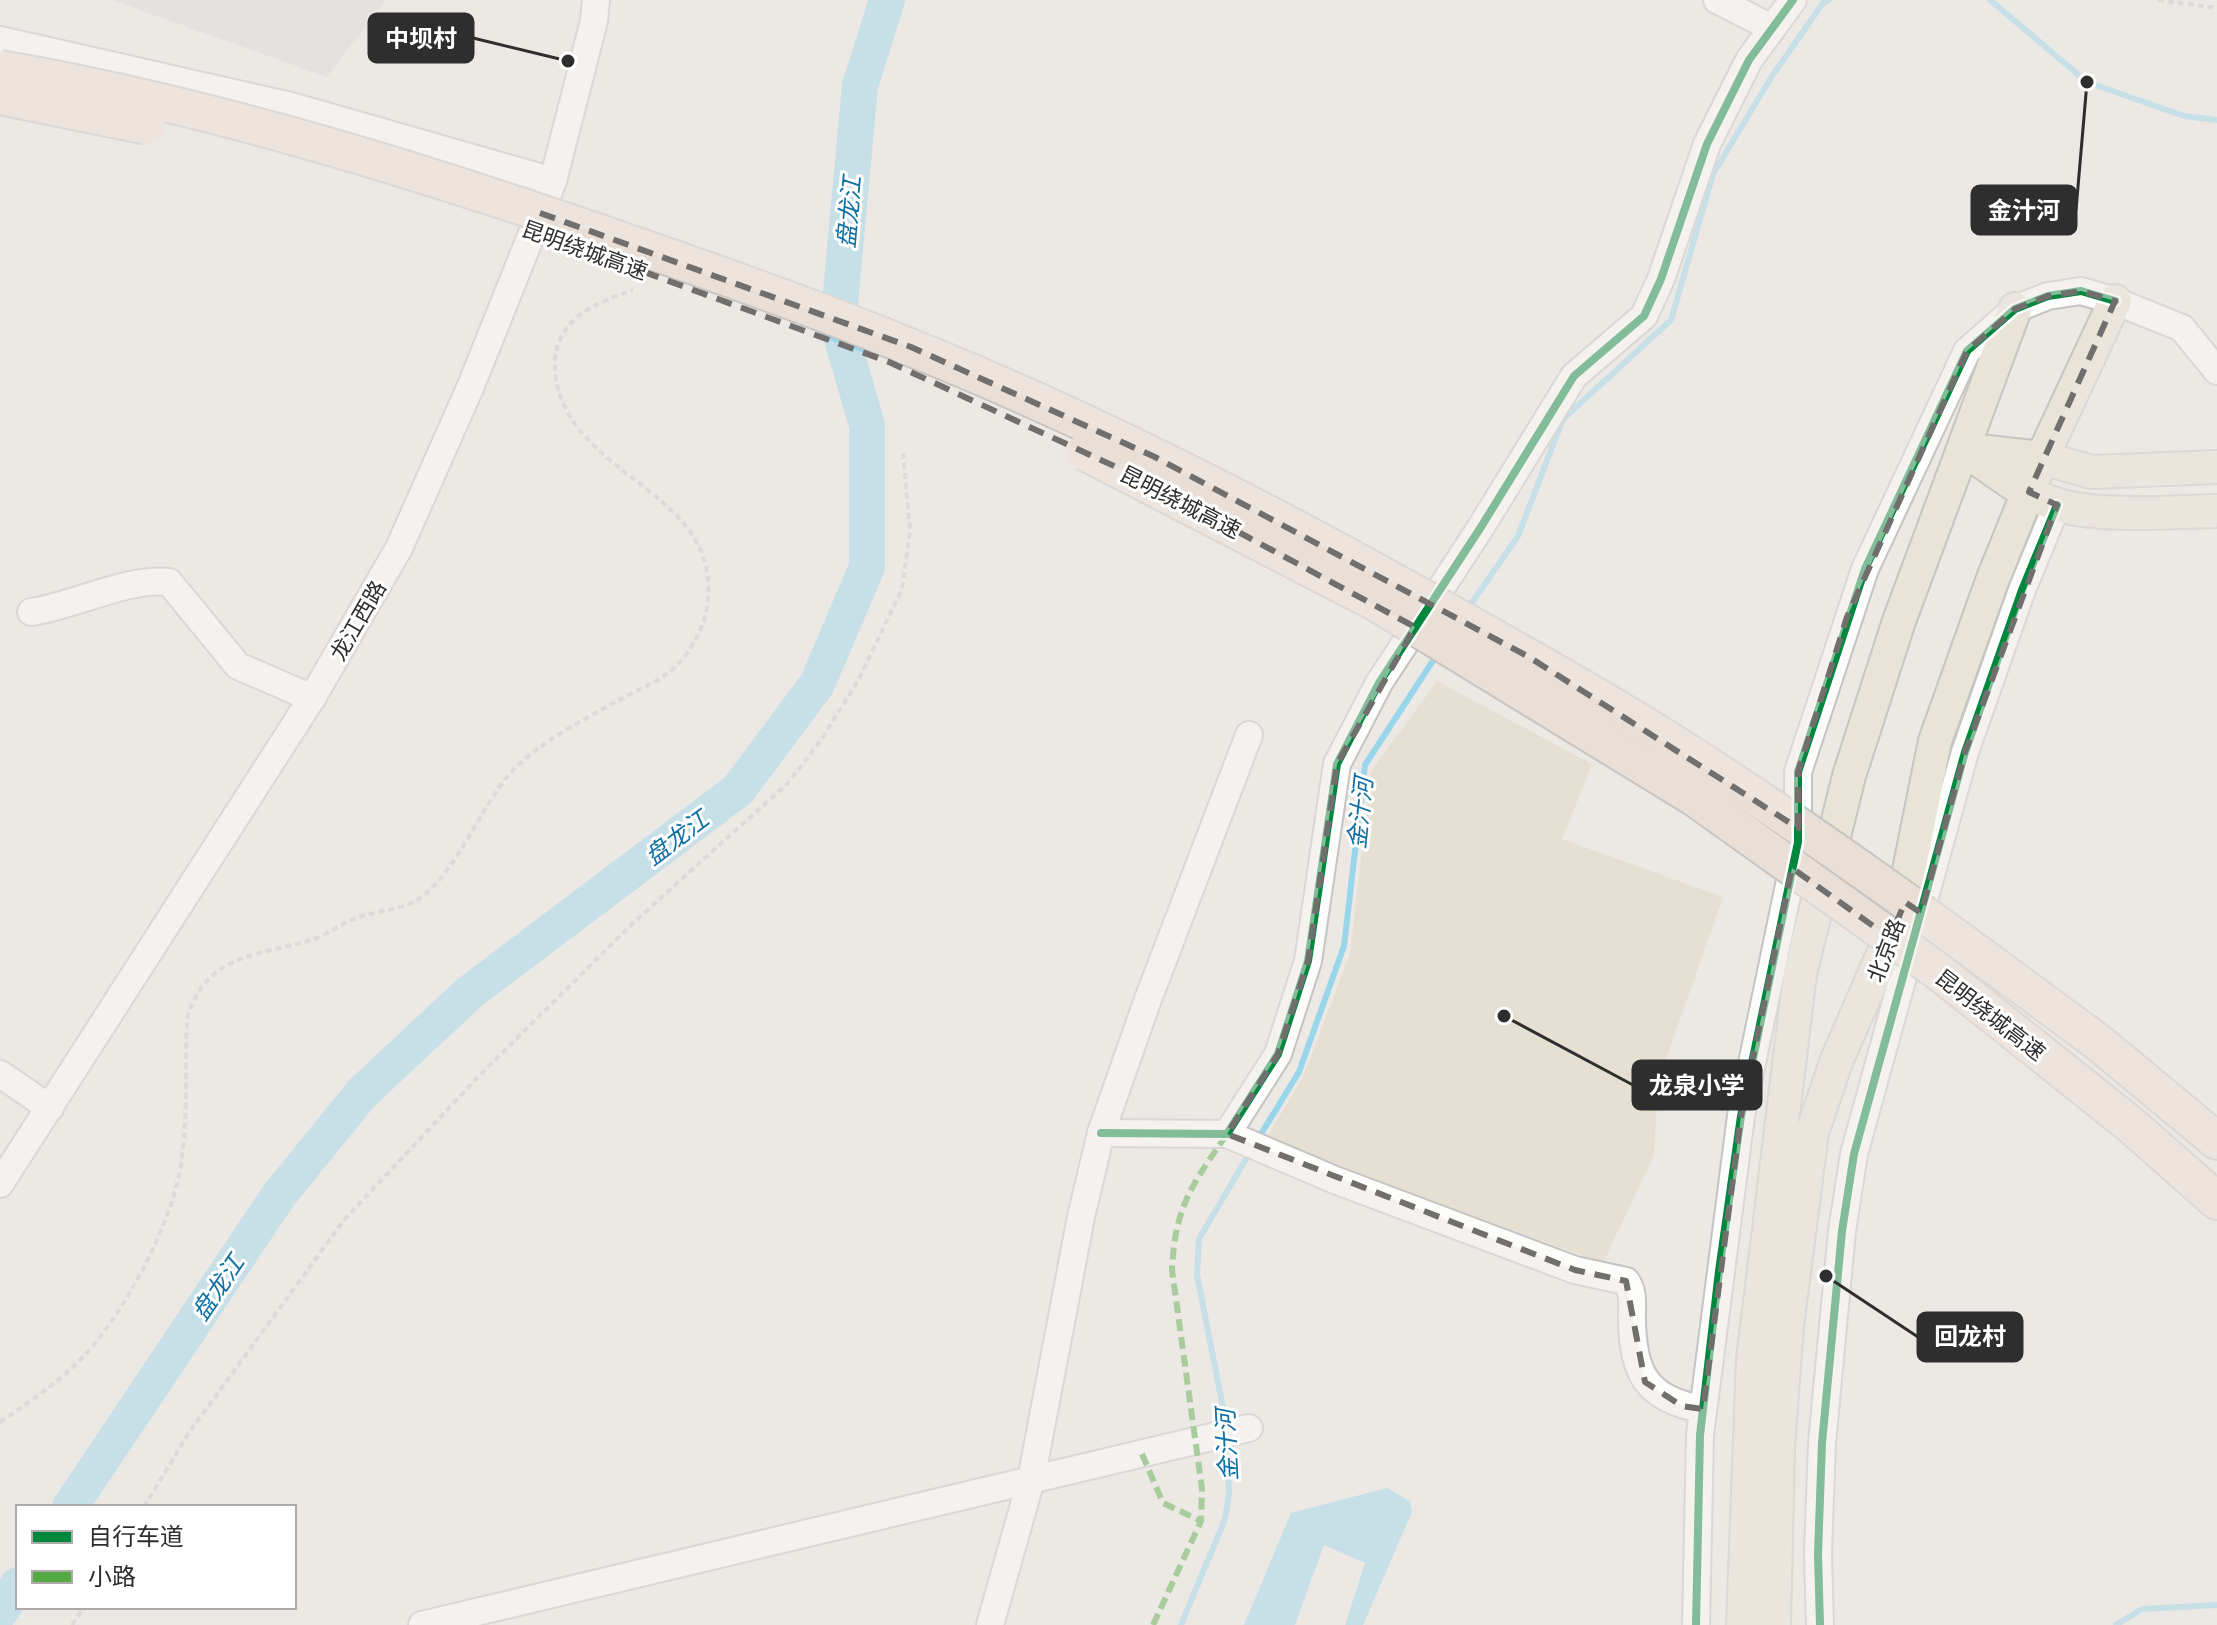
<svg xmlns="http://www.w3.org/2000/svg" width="2217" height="1625" font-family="'Open Sans','Noto Sans SC',sans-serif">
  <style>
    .industrial { fill: #dcd9db }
    .education { fill: #e6e0d3 }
    .water { fill: #99d6ec }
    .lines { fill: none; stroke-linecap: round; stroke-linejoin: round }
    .stream { stroke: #99d6ec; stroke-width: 6 }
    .river { stroke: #99d6ec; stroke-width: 36 }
    .minor-casing { stroke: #c5c4c5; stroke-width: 30 }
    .major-casing { stroke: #c6c5c4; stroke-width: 36 }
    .highway-casing { stroke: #c6c5c4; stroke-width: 40 }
    .path { stroke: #c9c9c8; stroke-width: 4; stroke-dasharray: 6 4; stroke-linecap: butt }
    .minor { stroke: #fcfcfb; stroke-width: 26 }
    .major { stroke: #e8e4d6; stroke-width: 32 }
    .highway { stroke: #eadfd6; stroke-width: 36 }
    .highway-bridge-casing { stroke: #c6c5c4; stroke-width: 40; stroke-linecap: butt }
    .highway-bridge { stroke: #eadfd6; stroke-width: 36 }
    .quiet { stroke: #54ab44; stroke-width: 6; stroke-dasharray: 12 6; stroke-linecap: butt }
    .cycleway-casing { stroke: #fff; stroke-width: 13 }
    .cycleway { stroke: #00873e; stroke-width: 8 }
    .marked { fill: none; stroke: #706f6e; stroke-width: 6; stroke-dasharray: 16 10; stroke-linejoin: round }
    .labels { text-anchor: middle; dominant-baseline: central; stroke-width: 6; stroke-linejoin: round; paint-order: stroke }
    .street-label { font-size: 22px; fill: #2e2e2e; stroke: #fff }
    .water-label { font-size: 24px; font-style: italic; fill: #0d6fa3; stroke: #fff }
    .leader { fill: none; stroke: #2e2e2e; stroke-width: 3 }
    .callout-dot { fill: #2e2e2e; stroke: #fff; stroke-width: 3 }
    .callout { fill: #2e2e2e; stroke: #2e2e2e; stroke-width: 3 }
    .callout-label { font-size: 24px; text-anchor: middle; font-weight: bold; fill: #fff }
  </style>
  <rect width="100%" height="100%" fill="#ece8e4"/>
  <!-- industrial -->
  <path class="industrial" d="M112,0H385L327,77Z"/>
  <!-- education -->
  <path class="education" d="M1437,681L1592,764L1562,839L1723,897L1658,1082L1654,1155L1603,1263L1306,1154L1268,1135L1303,1077L1350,954L1371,771Z"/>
  <!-- water -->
  <path class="water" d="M1387,1488L1410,1501L1412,1512L1363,1625H1345L1365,1563L1324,1545L1295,1625H1244L1291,1513Z"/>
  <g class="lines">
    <!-- stream -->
    <g class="stream">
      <path d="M1990,0L2087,82L2184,116L2217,120"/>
      <path d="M1467,610L1518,536L1563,419L1671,320L1713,174L1772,76L1823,3L1829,0"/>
      <path d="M1258,1139L1299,1072L1344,946L1365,765L1438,653"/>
      <path d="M1227,1428L1197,1275L1199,1239L1250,1152"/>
      <path d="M1181,1625L1225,1519L1229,1494L1227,1439"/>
      <path d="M2116,1625L2142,1609L2217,1605"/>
    </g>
    <!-- river -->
    <g class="river">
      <path d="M70,1507L279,1195L362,1093L469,993L738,790L817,684L867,567V425L838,325L860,86L887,0"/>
      <path d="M0,1612L18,1585"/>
    </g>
    <defs>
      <g id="minor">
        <path d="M1717,0L1772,28"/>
        <path d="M0,40L291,106L553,181"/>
        <path d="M31,612C74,606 128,577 169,582L238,666L312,698"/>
        <path d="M0,1074L50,1108"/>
        <path d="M1101,1133L1227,1134L1278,1054L1308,961L1337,764L1379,683L1481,527L1574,376L1644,316L1661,279L1707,144L1749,60L1793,0"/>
        <path d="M1227,1134L1335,1180L1575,1270L1626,1281C1634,1292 1632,1304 1632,1317C1632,1372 1646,1400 1703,1409"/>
        <path d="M0,1184L312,698L399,548L470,388L553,181L594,21L596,0"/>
        <path d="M422,1625L1249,1428"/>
        <path d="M990,1625L1031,1480L1081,1217L1101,1133L1147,1002L1249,735"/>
        <path d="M1696,1625L1700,1435L1741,1116L1798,842V772L1865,569L1967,351L2015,309L2048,296L2081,291L2115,301L2182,328L2217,371"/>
        <path d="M1820,1625L1818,1554L1822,1443L1842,1231L1854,1154L1965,752L2022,590L2057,505"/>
      </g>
      <g id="major">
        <path d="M1965,450C1993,469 2022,494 2055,504C2100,518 2170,512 2217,511"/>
        <path d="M1971,450L2042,458L2092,472L2217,467"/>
        <path d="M1743,1625L1753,1360L1800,974L1849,776L1899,621L2015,309"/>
        <path d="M1774,1625L1778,1447L1787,1326L1812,1133L1836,1062L1900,915L1935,741L1992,581L2042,458L2115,301"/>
      </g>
      <g id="highway">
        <path d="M2099,1043L2217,1141"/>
        <path d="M2052,1062L2131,1125L2217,1201"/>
      </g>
    </defs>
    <!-- minor casing -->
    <use href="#minor" class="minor-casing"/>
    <!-- major casing -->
    <use href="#major" class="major-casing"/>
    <!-- highway casing -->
    <use href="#highway" class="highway-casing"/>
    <!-- path -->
    <g class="path">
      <path d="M2158,0L2217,8"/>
      <path d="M0,1422C25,1405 50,1388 73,1367C119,1324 171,1228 181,1165C188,1117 185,1067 187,1019C205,954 257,956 311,940C326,936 340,924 354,919C371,912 390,911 407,905C453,887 480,803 515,768C547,737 589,717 627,696C643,687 660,681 674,668C692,651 706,625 708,600C716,514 629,488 583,434C556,404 540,352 574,320C589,305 614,297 633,290"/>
      <path d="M144,1507L188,1434L344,1220L477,1078L632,924L788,783L821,740L858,681L902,589L910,531L903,452"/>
      <path d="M72,1625L84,1607"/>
    </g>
    <!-- minor -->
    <use href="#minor" class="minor"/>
    <!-- major -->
    <use href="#major" class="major"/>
    <!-- highway -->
    <use href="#highway" class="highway"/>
    <defs>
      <g id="highway-bridge">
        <path d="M0,69C198,103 398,164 588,229C695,266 802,303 907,346C1085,417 1257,505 1423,598C1512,648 1601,697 1687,752C1828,842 1964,943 2099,1043"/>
        <path d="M0,96L147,126"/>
        <path d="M1085,452L1375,602L1695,798L1939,972L2052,1062"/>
      </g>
    </defs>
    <!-- highway-bridge casing -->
    <use href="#highway-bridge" class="highway-bridge-casing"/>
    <!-- highway-bridge -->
    <use href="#highway-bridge" class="highway-bridge"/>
    <!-- quiet -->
    <g class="quiet">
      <path d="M1142,1454L1163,1503L1201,1521"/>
      <path d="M1153,1625L1201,1521L1202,1489L1172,1270C1175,1206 1192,1185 1227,1134"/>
    </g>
    <defs>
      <g id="cycleway">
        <path d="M1101,1133L1227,1134L1278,1054L1308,961L1337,764L1379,683L1481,527L1574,376L1644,316L1661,279L1707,144L1749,60L1793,0"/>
        <path d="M1696,1625L1700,1435L1719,1271L1741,1116L1798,842V772L1865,569L1967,351L2015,309L2048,296L2081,291L2115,301"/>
        <path d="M1820,1625L1818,1554L1822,1443L1842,1231L1854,1154L1965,752L2022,590L2057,505"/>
      </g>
    </defs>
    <!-- cycleway casing -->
    <use href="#cycleway" class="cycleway-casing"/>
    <!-- cycleway -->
    <use href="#cycleway" class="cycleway"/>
  </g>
  <!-- marked area -->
  <path d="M0 0H2217V1625H0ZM540,213L911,347L1155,457L1529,657L1798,828V772L1847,617L1967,351L2015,309L2048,296L2081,291L2115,301L2029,492L2057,505L1965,752L1921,913L1905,902L1890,938L1792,868L1741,1116L1703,1409L1682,1406L1645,1382L1626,1281L1575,1270L1227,1134L1278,1054L1308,961L1337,764L1415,627L1127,472L889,362L533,231Z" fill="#ece8e4" fill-opacity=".55" fill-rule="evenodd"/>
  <path class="marked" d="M540,213L911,347L1155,457L1529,657L1798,828V772L1847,617L1967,351L2015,309L2048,296L2081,291L2115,301L2029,492L2057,505L1965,752L1921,913L1905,902L1890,938L1792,868L1741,1116L1703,1409L1682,1406L1645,1382L1626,1281L1575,1270L1227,1134L1278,1054L1308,961L1337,764L1415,627L1127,472L889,362L533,231Z"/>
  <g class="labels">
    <!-- street labels -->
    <g class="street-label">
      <text transform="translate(585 249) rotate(20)">昆明绕城高速</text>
      <text transform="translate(1181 501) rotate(27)">昆明绕城高速</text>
      <text transform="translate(357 620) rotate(-60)">龙江西路</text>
      <text transform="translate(1885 950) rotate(-69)">北京路</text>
      <text transform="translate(1991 1014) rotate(38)">昆明绕城高速</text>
    </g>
    <!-- water labels -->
    <g class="water-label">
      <text transform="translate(848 212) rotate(-85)">盘龙江</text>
      <text transform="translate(1359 813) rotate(-84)">金汁河</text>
      <text transform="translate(676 837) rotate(-37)">盘龙江</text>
      <text transform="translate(217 1287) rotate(-56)">盘龙江</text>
      <text transform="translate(1226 1445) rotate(-93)">金汁河</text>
    </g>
  </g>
  <!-- callouts -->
  <path class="leader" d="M568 61L473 38M2087 82L2076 210M1504 1016L1633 1085M1826 1276L1918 1337"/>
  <g class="callout-dot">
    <circle cx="568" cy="61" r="8"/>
    <circle cx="2087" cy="82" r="8"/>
    <circle cx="1504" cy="1016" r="8"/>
    <circle cx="1826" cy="1276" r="8"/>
  </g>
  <g class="callout">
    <rect x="369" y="14" width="104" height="48" rx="8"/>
    <rect x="1972" y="186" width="104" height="48" rx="8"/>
    <rect x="1633" y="1061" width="128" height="48" rx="8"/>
    <rect x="1918" y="1313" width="104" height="48" rx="8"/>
  </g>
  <g class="callout-label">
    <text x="421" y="47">中坝村</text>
    <text x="2024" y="219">金汁河</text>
    <text x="1697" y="1094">龙泉小学</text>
    <text x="1970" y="1345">回龙村</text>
  </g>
  <!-- legend -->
  <rect x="16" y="1505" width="280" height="104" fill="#ffffff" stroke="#ababab" stroke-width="2"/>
  <rect x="32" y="1531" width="40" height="12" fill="#00873e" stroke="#ababab" stroke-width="2"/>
  <text x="88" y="1545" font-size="24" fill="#2e2e2e">自行车道</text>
  <rect x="32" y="1571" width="40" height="12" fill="#54ab44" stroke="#ababab" stroke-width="2"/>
  <text x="88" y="1585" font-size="24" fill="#2e2e2e">小路</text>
</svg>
